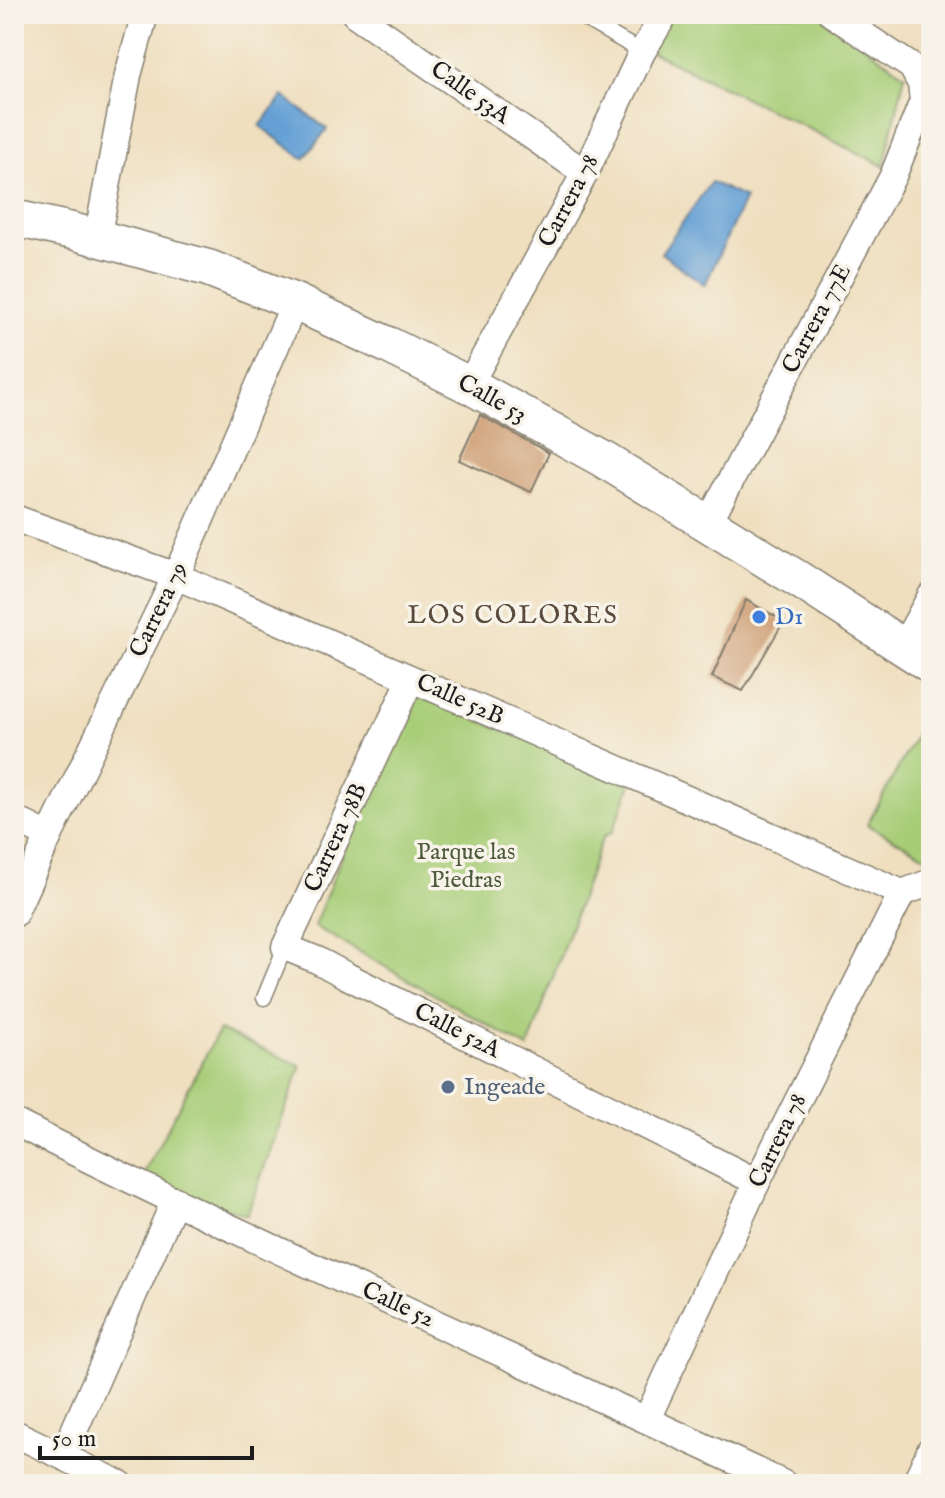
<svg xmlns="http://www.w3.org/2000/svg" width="945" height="1498" font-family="'IM FELL English',serif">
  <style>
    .green { fill: #a7cd77; stroke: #62744a; stroke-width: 2 }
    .water { fill: #65a0d5; stroke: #405e78; stroke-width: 2 }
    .building { fill: #ce9e75 }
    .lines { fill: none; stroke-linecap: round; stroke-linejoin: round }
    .lane-casing { stroke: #867e6e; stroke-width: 17 }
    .street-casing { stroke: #867e6e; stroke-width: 29 }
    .secondary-casing { stroke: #867e6e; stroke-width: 39 }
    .lane { stroke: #fff; stroke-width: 14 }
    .street { stroke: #fff; stroke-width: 26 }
    .secondary { stroke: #fff; stroke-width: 36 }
    .shop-dot { fill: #3f7fe0; stroke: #f7f3e8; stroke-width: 3 }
    .service-dot { fill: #5c6f8a; stroke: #f7f3e8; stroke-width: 3 }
    .labels { text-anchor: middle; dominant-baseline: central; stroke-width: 7; stroke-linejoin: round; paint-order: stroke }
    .street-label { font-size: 24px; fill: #1c1c1c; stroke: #f7f3e8 }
    .shop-label { font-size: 24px; fill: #366cbe; stroke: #f7f3e8; text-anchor: start }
    .park-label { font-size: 24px; fill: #4d5a3c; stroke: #f7f3e8 }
    .service-label { font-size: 24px; fill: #4e5e75; stroke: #f7f3e8; text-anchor: start }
    .neighbourhood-label { font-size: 26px; letter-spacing: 2px; fill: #5a4a3b; stroke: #f7f3e8 }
  </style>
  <rect width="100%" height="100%" fill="#f7f3e8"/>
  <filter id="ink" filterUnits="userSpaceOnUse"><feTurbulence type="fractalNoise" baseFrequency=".0125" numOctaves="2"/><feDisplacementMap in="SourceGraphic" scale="16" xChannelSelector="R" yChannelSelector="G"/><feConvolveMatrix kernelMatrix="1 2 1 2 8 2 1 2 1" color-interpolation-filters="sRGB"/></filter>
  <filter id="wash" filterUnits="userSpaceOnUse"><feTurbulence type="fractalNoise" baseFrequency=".006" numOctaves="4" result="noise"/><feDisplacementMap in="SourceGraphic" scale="32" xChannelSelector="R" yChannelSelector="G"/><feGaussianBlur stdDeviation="1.8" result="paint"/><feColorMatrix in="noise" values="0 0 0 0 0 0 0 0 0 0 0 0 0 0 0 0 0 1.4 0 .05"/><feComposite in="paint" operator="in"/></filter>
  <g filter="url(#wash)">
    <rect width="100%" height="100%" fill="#efdfbf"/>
    <!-- green -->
    <g class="green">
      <path d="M670,14H820L905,75L884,166L650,51Z"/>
      <path d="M408,692L632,781L612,833L605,835L600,844L528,1048L314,926Z"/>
      <path d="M926,717L931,720V859L867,825Z"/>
      <path d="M219,1030L301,1066L247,1215L141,1179Z"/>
    </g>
    <!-- water -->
    <g class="water">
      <path d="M283,96L327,129L304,159L260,126Z"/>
      <path d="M711,182L745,198L705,285L661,253Z"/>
    </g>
    <g id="blocks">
      <!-- building -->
      <g class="building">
        <path d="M480,415L549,453L531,492L459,460Z"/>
        <path d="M746,600L784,621L743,691L712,677Z"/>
      </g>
    </g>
  </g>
  <g filter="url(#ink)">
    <use href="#blocks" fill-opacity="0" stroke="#867e6e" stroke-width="2"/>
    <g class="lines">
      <defs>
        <g id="lane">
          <path d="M581,17L642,52"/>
          <path d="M264,998L285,947"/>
        </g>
        <g id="street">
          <path d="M355,14L585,173"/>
          <path d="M97,239L128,75L145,14"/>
          <path d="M469,385L585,173L642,52L665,14"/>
          <path d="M14,518L176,576L902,893"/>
          <path d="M708,523L893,176L923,101L921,84L912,67L832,14"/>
          <path d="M903,647L931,596"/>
          <path d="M411,679L285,947L317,960L347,976L757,1182"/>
          <path d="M14,819L49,836"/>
          <path d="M14,914L49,836L176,576L295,302"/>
          <path d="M14,1122C267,1250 527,1363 784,1484"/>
          <path d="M647,1419L757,1182L902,893L931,882"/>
          <path d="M14,1433L120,1484"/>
          <path d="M63,1456L175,1200"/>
          <path d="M915,1484L931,1449"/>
        </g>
        <path id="secondary" d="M14,218L72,231L208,268L295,302L388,345L469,385L603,459L801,581L931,665"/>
      </defs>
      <!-- lane casing -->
      <use href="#lane" class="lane-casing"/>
      <!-- street casing -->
      <use href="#street" class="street-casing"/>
      <!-- secondary casing -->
      <use href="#secondary" class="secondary-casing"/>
      <!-- lane -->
      <use href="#lane" class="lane"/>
      <!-- street -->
      <use href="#street" class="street"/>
      <!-- secondary -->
      <use href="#secondary" class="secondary"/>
    </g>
  </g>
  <!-- markers -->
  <circle class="shop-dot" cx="759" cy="617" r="8"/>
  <circle class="service-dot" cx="448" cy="1087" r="8"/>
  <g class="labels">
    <!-- street labels -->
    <g class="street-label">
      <text transform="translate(470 93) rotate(35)">Calle 53A</text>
      <text transform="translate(569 201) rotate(-62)">Carrera 78</text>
      <text transform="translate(817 319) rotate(-62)">Carrera 77E</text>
      <text transform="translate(492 399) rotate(29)">Calle 53</text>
      <text transform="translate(159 610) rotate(-64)">Carrera 79</text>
      <text transform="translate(460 700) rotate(24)">Calle 52B</text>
      <text transform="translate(336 838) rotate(-65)">Carrera 78B</text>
      <text transform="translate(457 1031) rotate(27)">Calle 52A</text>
      <text transform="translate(778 1141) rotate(-64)">Carrera 78</text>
      <text transform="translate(398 1305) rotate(25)">Calle 52</text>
    </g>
    <!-- shop labels -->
    <g class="shop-label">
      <text x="775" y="617">D1</text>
    </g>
    <!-- park labels -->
    <g class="park-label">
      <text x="466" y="852">Parque las<tspan x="466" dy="28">Piedras</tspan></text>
    </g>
    <!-- service labels -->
    <g class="service-label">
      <text x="464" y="1087">Ingeade</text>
    </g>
    <!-- neighbourhood labels -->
    <g class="neighbourhood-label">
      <text x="513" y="615">LOS COLORES</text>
    </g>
  </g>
  <!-- margin -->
  <rect width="945" height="1498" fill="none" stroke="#f7f3e8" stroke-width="48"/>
  <!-- scale -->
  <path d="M40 1446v12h212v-12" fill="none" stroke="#1c1c1c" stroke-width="4"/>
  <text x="52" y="1446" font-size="24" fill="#1c1c1c" stroke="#f7f3e8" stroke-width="6" paint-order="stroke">50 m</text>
</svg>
